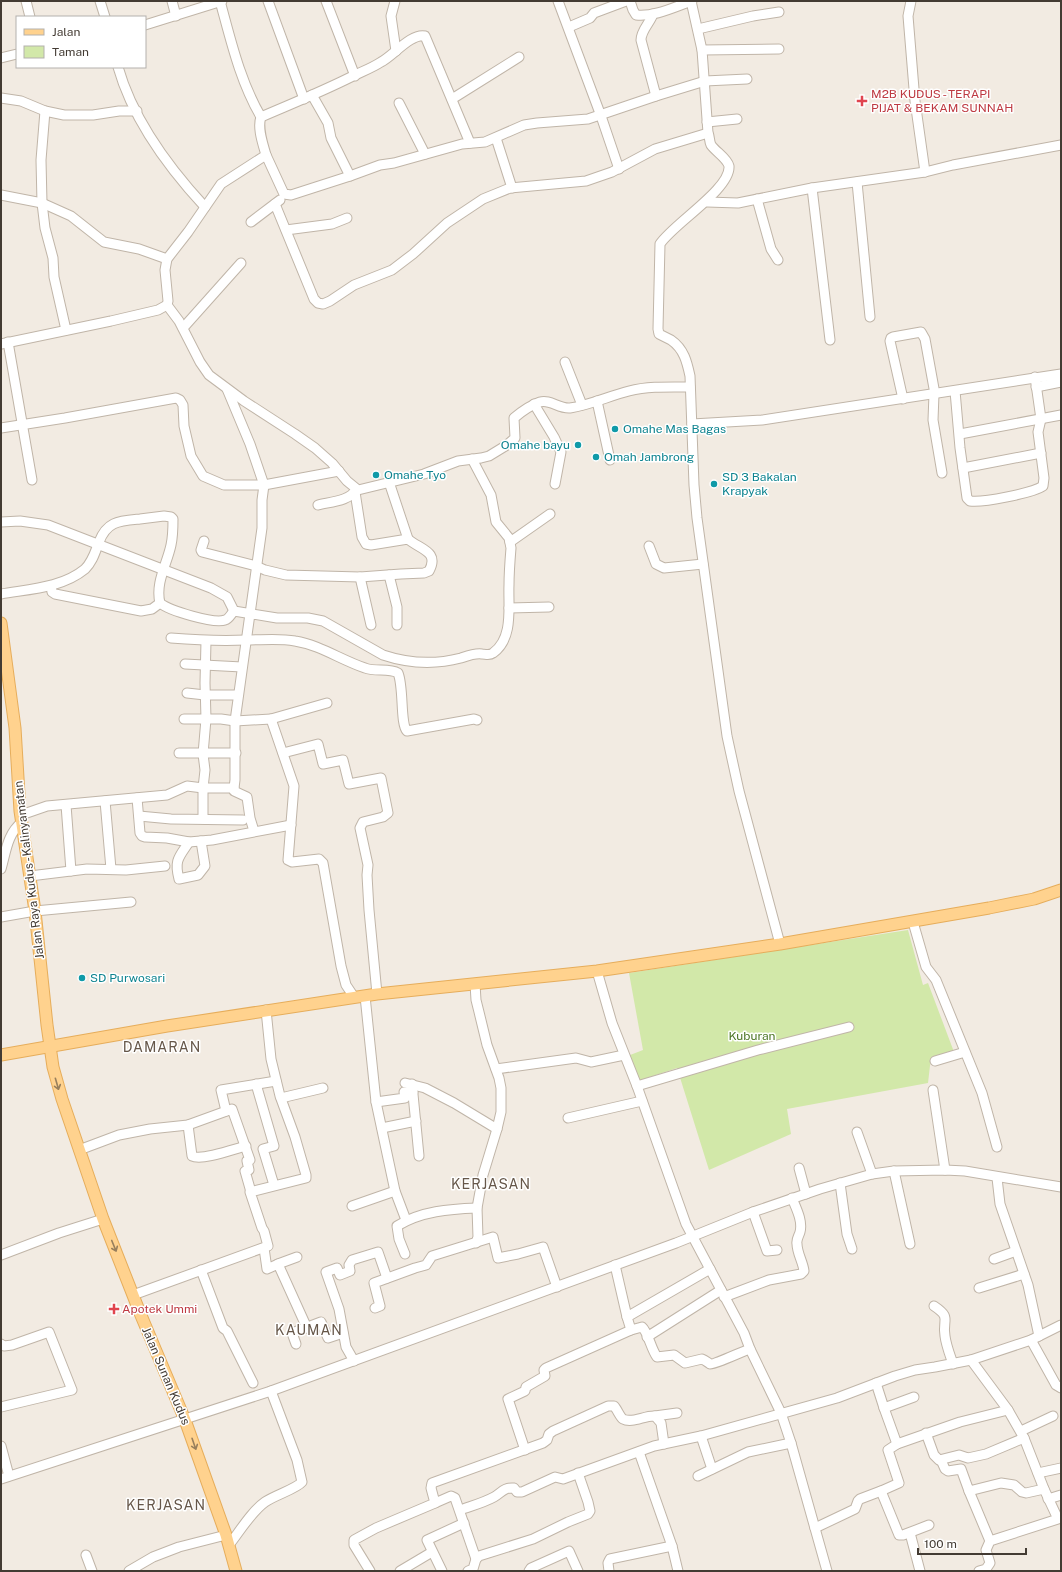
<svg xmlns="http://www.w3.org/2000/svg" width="1062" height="1572" font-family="'Public Sans',sans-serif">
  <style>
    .green { fill: #d2e8a9 }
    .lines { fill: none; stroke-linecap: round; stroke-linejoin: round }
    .minor-casing { stroke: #c0b5a8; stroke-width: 11 }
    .major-casing { stroke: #e6ad5b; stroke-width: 13 }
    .minor { stroke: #fff; stroke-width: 9 }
    .major { stroke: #ffd28e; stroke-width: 11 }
    .oneway { stroke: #987f5c }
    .health-dot { fill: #e0444e; stroke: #fff; stroke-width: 1.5 }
    .culture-dot { fill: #0f9aa8; stroke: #fff; stroke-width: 1.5 }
    .labels { text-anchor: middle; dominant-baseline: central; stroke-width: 3; stroke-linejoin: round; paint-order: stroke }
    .health-label { font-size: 12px; fill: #be3a42; stroke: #fff; text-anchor: start }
    .culture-label { font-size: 12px; fill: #0d838f; stroke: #fff; text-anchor: start }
    .street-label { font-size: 12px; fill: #433b33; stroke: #fff }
    .park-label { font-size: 12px; fill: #4d7625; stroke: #fff }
    .quarter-label { font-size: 14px; letter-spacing: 1px; fill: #665749; stroke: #fff }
  </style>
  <rect width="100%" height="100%" fill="#f2ebe2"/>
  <!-- green -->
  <path class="green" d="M908,930L923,985L928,983L954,1052L931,1057L928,1083L787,1109L791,1134L709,1170L677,1068L635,1082L625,1057L643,1050L629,973Z"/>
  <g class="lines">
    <defs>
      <g id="minor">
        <path d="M26,1L30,17"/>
        <path d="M100,1L105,17"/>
        <path d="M172,1L176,16"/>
        <path d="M220,1C231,41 240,81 261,117"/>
        <path d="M268,1L304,99"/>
        <path d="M326,1L355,76"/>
        <path d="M395,1L391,16L396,51"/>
        <path d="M558,1L601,116L619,169"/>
        <path d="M630,1L633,10L636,15C655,17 674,7 692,1"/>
        <path d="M691,1L702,50L708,133C710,137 709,141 711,145C716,152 727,158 729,166C731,189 673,224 660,244L658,329L659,334C663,336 667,338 671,340C684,349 687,362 690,376L694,485L697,518L727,736L739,791L780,944"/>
        <path d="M911,1L908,16L915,101L925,172"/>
        <path d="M653,14C650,23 641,30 641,40L656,96"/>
        <path d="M145,25L222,1"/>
        <path d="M569,27L590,18L594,13L626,1"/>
        <path d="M698,29L753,16L779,12"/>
        <path d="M702,50L779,49"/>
        <path d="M1,58L17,54"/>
        <path d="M118,67C133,120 168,167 205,207"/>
        <path d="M312,95L328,123L331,138L350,176"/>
        <path d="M1,98L21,101L45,111L64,115H93L119,111H137"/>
        <path d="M452,99L519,57"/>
        <path d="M399,103L425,154"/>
        <path d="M45,111L41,160L42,203L45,228L53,258L54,277L66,330"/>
        <path d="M707,122L737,119"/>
        <path d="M496,138L512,188"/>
        <path d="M266,155L284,194L291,195L350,176L380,165L394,163L462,144L485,142L524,125L537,123L588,119L656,96L705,81L747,79"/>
        <path d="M857,182L870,317"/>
        <path d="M812,188L830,340"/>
        <path d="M1,195L42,203L71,216L104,242L139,249L167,259"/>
        <path d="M757,199L771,249L778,260"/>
        <path d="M707,202L738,203L812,188L925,172L953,165L1061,145"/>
        <path d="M275,204L314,299L318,303L323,304L330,301L354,285L392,270L413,254L447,223L483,199L510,188L586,181L612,172L655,149L708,133"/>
        <path d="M251,222L280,200"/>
        <path d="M286,230L332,224L347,218"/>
        <path d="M167,305L179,321L200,362L209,375L244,401L295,434L315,448L332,463L347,481L358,490L424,474L458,461L481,458L489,456L507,445L515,438L514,418C521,412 531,405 540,402C550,399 559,409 570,408C590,405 609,396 629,391C649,386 669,387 690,387"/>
        <path d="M183,328L241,263"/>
        <path d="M8,342L32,480"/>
        <path d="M1,344L111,321L158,310L167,305L168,301L165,270L167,259L188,232L221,184L266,155C263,144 257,128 261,117C291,104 321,92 351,77C361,72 372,68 381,62C393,56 411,33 425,36L470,143"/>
        <path d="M565,362L582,405"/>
        <path d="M1036,387L1061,382"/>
        <path d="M955,391L960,448L967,498L970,501C982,503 1033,493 1043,486L1044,478L1038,432L1041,419L1035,377"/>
        <path d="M934,394L933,420L942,473"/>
        <path d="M903,399L890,341L891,338L893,337L921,332L925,339L935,394"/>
        <path d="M597,401L610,460"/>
        <path d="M534,404L554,437L561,452L555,484"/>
        <path d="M692,424L762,420L1061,374"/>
        <path d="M1,428L65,418L176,398L180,400L183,405L184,426L191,456L203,476L224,485H264L339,471"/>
        <path d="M960,434L1061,415"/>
        <path d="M963,468L1041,453"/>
        <path d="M389,482L408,539"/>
        <path d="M318,505C329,502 351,501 356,489"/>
        <path d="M1,522L20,521L48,525L211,588L227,597L234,611L277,618H308L323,621L383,655C410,664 434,665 461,658C467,656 475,653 482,654C486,654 489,656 493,653C514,638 508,606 509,585C509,572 510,560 511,548L509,538L496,522L491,495L472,459"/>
        <path d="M204,541L201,550L202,552L256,566L265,570L286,575L360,577L401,574L424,573L429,571C440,551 419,549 408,539L371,545L366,544L362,537L355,492"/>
        <path d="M510,542L550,514"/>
        <path d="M649,546L656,564L664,568L703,564"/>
        <path d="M389,575L397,607V625"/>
        <path d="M360,577L371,625"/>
        <path d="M51,586L52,592L55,594L141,611L152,609L160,603"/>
        <path d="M1,594C29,589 62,588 85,569C93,561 95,552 99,542C107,521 119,521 140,519C148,518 156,517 164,516L171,517L173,519C173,528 173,536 171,545C167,564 155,583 160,603C170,611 214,624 225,620C229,619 231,614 234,611"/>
        <path d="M509,608L549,607"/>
        <path d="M171,638C196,640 221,641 246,640C263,640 279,638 295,641C320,645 341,660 365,668C375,672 389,668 398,673C404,687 400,724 407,731L474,719L477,720"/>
        <path d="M185,664L242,667"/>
        <path d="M187,693L205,695H238"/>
        <path d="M184,719H221L235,721L271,719L294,786L288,860L292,862L319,859L323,863L341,966L346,985L354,997"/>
        <path d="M271,719L327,703"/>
        <path d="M179,753H236"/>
        <path d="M283,753L318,744L323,764L343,760L349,784L381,778L388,813L383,817L363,822L360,828L368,865L367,875L369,910L377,994"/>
        <path d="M234,788V791L247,797L250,818L254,831"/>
        <path d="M137,798L140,833L142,836L145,837L167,838L189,842L212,840L291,825"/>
        <path d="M105,801L111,869"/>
        <path d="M66,805L71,871"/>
        <path d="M21,815L47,806L167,795L187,786L203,788L205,770L203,754L206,719L205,683L206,641"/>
        <path d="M139,816L171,819L243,820"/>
        <path d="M203,819V788H234L235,780V721L262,528V500L264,485L250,444L227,389"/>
        <path d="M189,842C179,857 174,860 179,879L198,875L205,866L201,841"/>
        <path d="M1,869C6,852 7,834 22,822"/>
        <path d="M30,876L87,869L126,870L165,866"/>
        <path d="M1,917L35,911L131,902"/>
        <path d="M913,922L926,967L936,980L982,1093L997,1147"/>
        <path d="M597,971L612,1023L637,1086L686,1224L744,1333L750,1349L781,1413L791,1443L827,1571"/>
        <path d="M475,984L476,1000L479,1012L487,1045L499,1078L501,1088V1112L497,1129L483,1175L477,1208L478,1237L476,1243"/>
        <path d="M365,996L376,1102L395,1191L406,1220"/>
        <path d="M935,1061L965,1052"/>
        <path d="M496,1069L576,1058L591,1062L624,1055"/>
        <path d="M405,1083L425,1088L454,1103L497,1129"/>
        <path d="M256,1084L274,1146L263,1149L274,1185"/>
        <path d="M412,1084L419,1156"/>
        <path d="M637,1086L758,1050L849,1027"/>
        <path d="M933,1090L945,1170"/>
        <path d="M281,1098L323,1088"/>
        <path d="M376,1102L405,1098L404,1092H413"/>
        <path d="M226,1111L221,1090L276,1081"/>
        <path d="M568,1118L642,1101"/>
        <path d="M188,1125L192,1156C202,1161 234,1149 246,1146"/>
        <path d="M382,1128L416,1121"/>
        <path d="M857,1132L872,1174"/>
        <path d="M79,1150L119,1135L150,1129L188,1125L232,1109L250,1160L247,1161L249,1170L245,1171L251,1192"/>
        <path d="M799,1168L806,1194"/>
        <path d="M894,1171L910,1244"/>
        <path d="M997,1178L1000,1204L1028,1285L1039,1336"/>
        <path d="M840,1183L847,1234L852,1249"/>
        <path d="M352,1206L395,1191"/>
        <path d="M753,1212L767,1251L777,1250"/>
        <path d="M264,1248L267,1269L278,1264L307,1328"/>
        <path d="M405,1254L399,1239L397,1226C421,1211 450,1209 477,1208"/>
        <path d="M1,1255L59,1233L103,1219"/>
        <path d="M994,1259L1016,1251"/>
        <path d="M278,1264L297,1257"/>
        <path d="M615,1265L627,1317"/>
        <path d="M201,1270L223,1328L227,1331L253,1383"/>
        <path d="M979,1288L1024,1274"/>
        <path d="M133,1295L268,1246L264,1231L262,1228L250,1192L306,1178V1175L295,1137L280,1096L271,1059L266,1010"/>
        <path d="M724,1297L769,1280L801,1274L804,1271C803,1262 797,1253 797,1244C796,1239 799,1236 800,1232C803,1221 796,1208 792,1198"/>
        <path d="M934,1306C952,1318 942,1319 945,1336C946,1345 950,1355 953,1364"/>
        <path d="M375,1308L380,1306L374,1283L415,1268L426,1265L432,1256L493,1237L498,1258L518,1254L543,1247L557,1287"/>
        <path d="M631,1330L627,1317L710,1269"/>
        <path d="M647,1337L721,1290"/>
        <path d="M1031,1340L1056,1385L1061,1388"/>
        <path d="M1,1344L4,1346L12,1345L49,1332L72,1390L1,1407"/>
        <path d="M296,1344L292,1333L321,1322L328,1338L343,1333"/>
        <path d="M971,1360L1008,1410L1024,1438L1044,1489L1058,1519L990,1541L986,1550L990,1563L986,1569L979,1571"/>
        <path d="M354,1361L346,1347L339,1309L326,1272L337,1268L340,1275L350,1271L349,1265L352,1260L378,1252L387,1278"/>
        <path d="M876,1383L884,1408L914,1397"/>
        <path d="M884,1408L897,1444L888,1450L899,1483L881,1491L899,1535H903L929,1525"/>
        <path d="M655,1416L677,1413"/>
        <path d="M1021,1431L1053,1416"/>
        <path d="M926,1433L934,1455L939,1460L959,1455L968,1458L986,1454L1024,1438"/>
        <path d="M701,1436L712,1469"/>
        <path d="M897,1444L960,1422L1008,1410"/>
        <path d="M1,1446L9,1476"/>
        <path d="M525,1450L508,1399L525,1391L526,1387L545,1376L544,1370L546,1368L631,1330L642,1327C648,1332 651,1349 657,1357L674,1355L685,1363L702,1359C705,1360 707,1362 710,1364C714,1365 743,1351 750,1349"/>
        <path d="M639,1452L672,1546L678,1571"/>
        <path d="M941,1460L945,1469L948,1471L961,1469L969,1491L1001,1483L1014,1485L1022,1492L1026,1493L1044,1489"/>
        <path d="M1038,1473L1061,1468"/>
        <path d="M698,1476L748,1452L791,1443"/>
        <path d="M1,1479L271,1391L676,1243L753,1212L820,1189L872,1174L894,1171L945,1170L965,1171L1061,1187"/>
        <path d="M969,1491L990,1541"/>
        <path d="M1048,1499L1061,1495"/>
        <path d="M435,1503L451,1496L455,1498L476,1559"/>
        <path d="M460,1510C471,1506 483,1503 494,1497C501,1493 504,1487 514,1488L517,1492H522L555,1477L563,1479L654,1446L701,1436L837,1398L895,1376L915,1370L935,1367L971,1360L1031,1340L1061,1325"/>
        <path d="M815,1528L855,1509L858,1501L860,1499L881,1491"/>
        <path d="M910,1533L920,1571"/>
        <path d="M229,1545C240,1531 251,1512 265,1502C275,1495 296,1489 302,1482L297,1460L271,1391"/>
        <path d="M86,1555L92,1571"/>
        <path d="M129,1571L153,1557L179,1547L226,1535"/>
        <path d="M370,1571L354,1545V1540L376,1528L435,1503L431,1488L432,1483L543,1443L547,1440L549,1434L553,1431L608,1406H614C617,1409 620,1417 623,1419C632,1424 645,1415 655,1416L661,1423L664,1444"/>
        <path d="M400,1571L432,1552"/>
        <path d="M442,1571L427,1540L464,1523"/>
        <path d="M468,1571L473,1569L476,1559L479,1556L533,1539L568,1522L588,1514L590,1511L588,1502L578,1473"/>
        <path d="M529,1571L531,1568L569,1551L578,1571"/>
        <path d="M609,1571L608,1563L610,1559L672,1546"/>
      </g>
      <g id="major">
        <path d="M1,623L15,728L20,811L35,911L47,1025L53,1067L62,1099L103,1219L140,1313L185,1420L226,1535L236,1571"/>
        <path d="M1,1055L167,1026L377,994L597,971L780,944L989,908L1034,899L1061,890"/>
      </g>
    </defs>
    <!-- minor casing -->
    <use href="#minor" class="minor-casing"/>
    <!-- major casing -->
    <use href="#major" class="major-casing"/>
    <!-- minor -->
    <use href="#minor" class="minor"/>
    <!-- major -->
    <use href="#major" class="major"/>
  </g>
  <!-- one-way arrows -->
  <defs><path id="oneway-shaft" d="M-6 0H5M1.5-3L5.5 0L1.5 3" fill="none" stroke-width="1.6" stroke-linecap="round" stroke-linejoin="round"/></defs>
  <g class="oneway">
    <use href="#oneway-shaft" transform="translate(57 1084) rotate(74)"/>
    <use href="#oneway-shaft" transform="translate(114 1246) rotate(68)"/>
    <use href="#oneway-shaft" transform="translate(194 1444) rotate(71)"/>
  </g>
  <!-- markers -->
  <g class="health-dot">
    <path d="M860 95h4v4h4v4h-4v4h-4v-4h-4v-4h4z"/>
    <path d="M112 1303h4v4h4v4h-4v4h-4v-4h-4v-4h4z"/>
  </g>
  <g class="culture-dot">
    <circle cx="615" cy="429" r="4"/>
    <circle cx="578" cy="445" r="4"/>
    <circle cx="596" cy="457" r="4"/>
    <circle cx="376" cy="475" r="4"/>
    <circle cx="714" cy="484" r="4"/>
    <circle cx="82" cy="978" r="4"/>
  </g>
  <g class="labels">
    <!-- health labels -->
    <g class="health-label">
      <text x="871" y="94">M2B KUDUS - TERAPI<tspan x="871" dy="14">PIJAT &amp; BEKAM SUNNAH</tspan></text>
      <text x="122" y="1309">Apotek Ummi</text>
    </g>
    <!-- culture labels -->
    <g class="culture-label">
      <text x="623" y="429">Omahe Mas Bagas</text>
      <text x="570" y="445" text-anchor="end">Omahe bayu</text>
      <text x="604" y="457">Omah Jambrong</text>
      <text x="384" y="475">Omahe Tyo</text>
      <text x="722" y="477">SD 3 Bakalan<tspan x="722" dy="14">Krapyak</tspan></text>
      <text x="90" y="978">SD Purwosari</text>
    </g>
    <!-- street labels -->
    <g class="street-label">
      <text transform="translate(29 870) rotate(-97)">Jalan Raya Kudus - Kalinyamatan</text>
      <text transform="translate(166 1376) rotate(67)">Jalan Sunan Kudus</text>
    </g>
    <!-- park labels -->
    <g class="park-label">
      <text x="752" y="1036">Kuburan</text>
    </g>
    <!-- quarter labels -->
    <g class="quarter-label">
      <text x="162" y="1047">DAMARAN</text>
      <text x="491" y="1184">KERJASAN</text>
      <text x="309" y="1330">KAUMAN</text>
      <text x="166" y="1505">KERJASAN</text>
    </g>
  </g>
  <!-- border -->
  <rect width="1062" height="1572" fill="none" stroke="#433b33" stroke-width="4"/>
  <!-- legend -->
  <rect x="16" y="16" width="130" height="52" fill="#ffffff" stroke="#b4b1ad"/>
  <rect x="24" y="29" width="20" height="6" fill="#ffd28e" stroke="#b4b1ad"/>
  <text x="52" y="36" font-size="12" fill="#433b33">Jalan</text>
  <rect x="24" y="46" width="20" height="12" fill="#d2e8a9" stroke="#b4b1ad"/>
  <text x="52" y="56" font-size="12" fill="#433b33">Taman</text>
  <!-- scale -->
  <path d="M918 1548v6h108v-6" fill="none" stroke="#433b33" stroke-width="2"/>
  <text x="924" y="1548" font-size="12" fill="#433b33" stroke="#ffffff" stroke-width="3" paint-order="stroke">100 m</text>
</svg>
